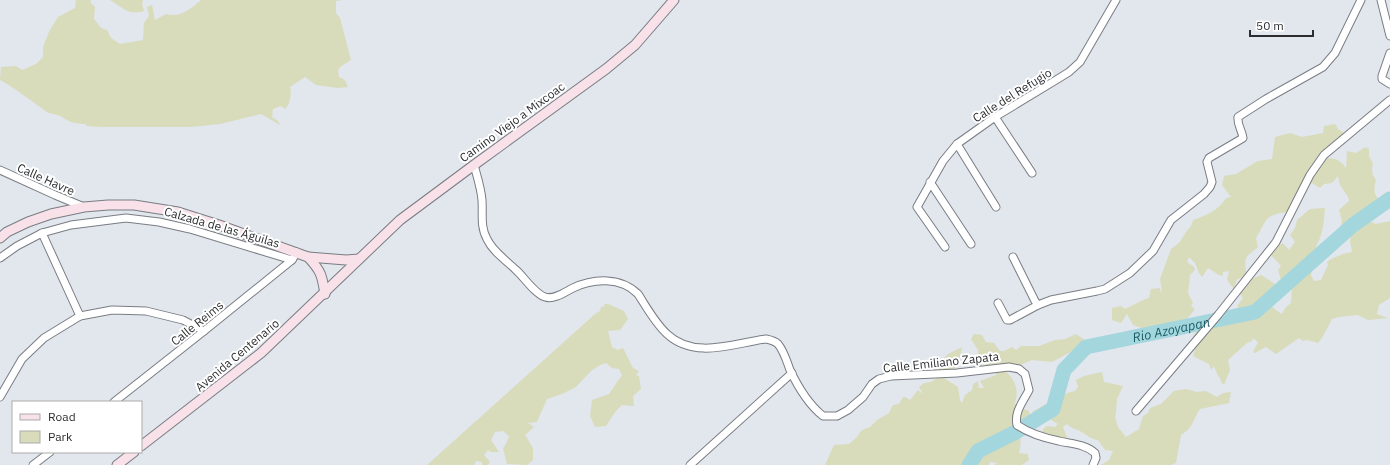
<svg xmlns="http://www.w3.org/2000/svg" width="1390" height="465" viewBox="0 0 1390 465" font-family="'IBM Plex Sans',sans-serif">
	<rect width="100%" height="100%" fill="#e2e6ed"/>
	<g fill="#d8dcbb">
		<path d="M 76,0 L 91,0 L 90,2 L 95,7 L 94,19 L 101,28 L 107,30 L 111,38 L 120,44 L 143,40 L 144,23 L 149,16 L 147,7 L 152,5 L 155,20 L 166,14 C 180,18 191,9 201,0 L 343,0 L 336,1 L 336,13 L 340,18 L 351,60 L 340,67 L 338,71 L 339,77 L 345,80 L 348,87 L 338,88 L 316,85 L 305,77 L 290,87 C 292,94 290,104 285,109 L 281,106 L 273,109 L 272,117 L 278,121 L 280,125 L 261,114 L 220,124 L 192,127 L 102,127 L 87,126 L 85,124 C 76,124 69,122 62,117 C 58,114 51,114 47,112 C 32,102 17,89 0,80 L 1,67 L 16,66 L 22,70 L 36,64 L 43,57 L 43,47 L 49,32 L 58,17 L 75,8 Z"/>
		<path d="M 110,0 L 143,0 L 142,4 L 144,11 C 127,16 123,7 110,0 Z"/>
		<path d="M 1335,124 L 1338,129 L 1349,136 L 1345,143 L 1326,147 L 1320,156 C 1333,161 1335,154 1346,168 L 1347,151 L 1356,153 L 1365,147 L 1369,149 L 1369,156 L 1373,164 C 1371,170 1372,175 1376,180 C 1373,192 1374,195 1383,204 L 1372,210 L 1369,221 L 1376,224 L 1390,221 L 1390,298 L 1379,305 L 1377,314 L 1388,318 L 1368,320 L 1358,315 L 1339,317 L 1332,319 L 1322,338 L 1318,343 L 1307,340 L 1303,341 L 1299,338 L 1276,354 L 1266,347 L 1255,353 L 1253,352 L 1258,342 L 1253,338 L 1252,341 L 1247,343 L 1228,360 L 1230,370 L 1224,385 L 1221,382 L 1220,378 L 1218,376 L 1214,366 L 1211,370 L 1209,364 L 1193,356 L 1195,350 L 1193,336 L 1200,326 L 1206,321 L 1237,315 L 1238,305 L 1243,298 L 1237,289 L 1245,282 L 1261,275 L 1278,286 L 1266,303 L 1282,314 L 1286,307 L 1291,303 L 1292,287 L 1281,280 L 1278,270 L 1281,266 L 1271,255 L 1274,248 L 1283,243 L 1289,250 L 1295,242 L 1290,235 L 1295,228 L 1297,220 L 1310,209 L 1325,208 C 1324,220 1323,236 1316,246 L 1319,250 L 1325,248 L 1313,266 L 1311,275 L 1314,281 L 1321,280 L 1328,265 L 1327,262 L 1331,259 L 1343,254 L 1352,252 L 1350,241 L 1351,235 L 1338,238 L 1342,221 L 1339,210 L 1349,201 L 1348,197 L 1340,185 L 1338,176 L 1332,183 L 1324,184 L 1320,188 L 1312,183 L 1300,188 L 1291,211 C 1264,216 1269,216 1256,238 L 1258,247 C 1245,257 1243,258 1247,275 L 1243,278 L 1237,279 L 1234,289 L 1227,280 L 1229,271 L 1223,272 L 1223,276 L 1219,275 L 1208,268 L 1202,277 L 1199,273 L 1195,263 L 1189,257 L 1187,262 L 1194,267 L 1195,270 L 1190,275 L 1188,293 L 1193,303 L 1191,306 L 1195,309 L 1187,319 L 1177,321 L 1156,331 L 1147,330 L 1133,325 L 1127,314 L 1121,323 L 1112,320 L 1112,308 L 1121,306 L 1125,309 L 1145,299 L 1149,298 L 1151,289 L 1160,288 L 1161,293 L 1162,291 L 1160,279 L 1171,249 L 1179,243 L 1186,232 L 1191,226 L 1193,220 C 1207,215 1218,211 1226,198 L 1231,197 L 1222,185 L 1224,176 L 1236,174 L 1258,161 L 1272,159 L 1275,137 L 1290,133 L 1302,137 L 1323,133 L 1324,126 Z"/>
		<path d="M 604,304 L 608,304 L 624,311 L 628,319 L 620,330 L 608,331 L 612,347 L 618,350 L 623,348 L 633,368 L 639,371 L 636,375 L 639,376 L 641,389 L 633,396 L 634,406 L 622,405 L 615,412 L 606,426 L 595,427 L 590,416 L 592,400 L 609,394 L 622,375 L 619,369 L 612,368 L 606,363 L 600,365 L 591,371 L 576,387 L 562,394 L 547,399 L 537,422 L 528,423 L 534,427 L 525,435 L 533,448 L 533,460 L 527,465 L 507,464 L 503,448 L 506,444 L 509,436 L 503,431 L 495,432 L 491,440 L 499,452 L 491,452 L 488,450 L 484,455 L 490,462 L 488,465 L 482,465 L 482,462 L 476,461 L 474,465 L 427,465 L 595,314 L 600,311 L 601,307 L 605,306 Z"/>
		<path d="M 974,334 L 982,335 L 986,342 L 994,343 L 1000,351 L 1004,351 L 1012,347 L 1016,350 L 1021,346 L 1039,346 L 1055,340 L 1065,339 L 1076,334 L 1085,340 L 1080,347 L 1052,362 L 1032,360 L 1020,365 L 1002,367 C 1004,371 1008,373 1011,377 C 1017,385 1018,394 1015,403 L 1017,408 L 1028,410 L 1032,418 L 1033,411 C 1049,404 1057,394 1075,391 L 1078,387 L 1076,380 L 1084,376 L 1102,372 L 1104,382 L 1123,386 L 1117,399 L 1116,412 L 1115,417 L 1118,427 L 1126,437 L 1139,429 L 1143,416 L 1148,413 L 1150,408 L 1161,404 L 1174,391 L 1186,389 L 1197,392 L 1206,391 L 1217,397 L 1223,393 L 1231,392 L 1229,403 L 1200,409 C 1192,421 1194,427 1181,435 L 1176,463 L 1171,465 L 1101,465 L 1109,460 L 1113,451 L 1105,450 L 1098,440 C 1090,439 1087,435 1080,431 C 1075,429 1071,428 1067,424 L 1063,427 L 1067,437 L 1064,444 L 1053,444 L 1051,440 L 1047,440 L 1042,431 L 1046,426 L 1055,427 L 1058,424 L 1040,413 L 1039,423 C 1013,427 1024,436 1019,453 L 1028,454 L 1029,460 L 1022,465 L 994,465 L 997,463 L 990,462 L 989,465 L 825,465 L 834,445 L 849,444 L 857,437 L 860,432 L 864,429 L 870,427 L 877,420 L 889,413 L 893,405 L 899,404 L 903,397 L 905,397 L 910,400 L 918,390 L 923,394 L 919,387 L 924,383 L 931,382 L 940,376 L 938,367 L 941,363 L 945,363 L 943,359 L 948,354 L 962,347 L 960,357 L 956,362 L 954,373 L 949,373 L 944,378 L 958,387 L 960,400 L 962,403 L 965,395 L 972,390 L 973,384 L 978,381 L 979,388 L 984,388 L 980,381 L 996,375 L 996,373 L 993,372 L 983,362 L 979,371 L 976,369 L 978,350 L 971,339 Z"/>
	</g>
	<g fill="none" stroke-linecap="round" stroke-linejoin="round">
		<path stroke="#a4d6de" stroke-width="15" id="s1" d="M 969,465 L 978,451 L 1014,433 L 1053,409 L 1064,370 L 1086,347 L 1255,312 L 1353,225 L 1390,199"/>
		<g stroke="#797d83" stroke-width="9">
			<g id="street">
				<path d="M 1381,0 L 1390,36"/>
				<path d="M 1390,53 L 1382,76 L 1382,79 L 1390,84"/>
				<path d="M 995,117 L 1032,173"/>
				<path d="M 957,144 L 996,207"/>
				<path d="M 474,165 C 477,176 481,188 482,200 C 483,213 480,227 487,239 C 493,252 506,260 516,270 C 524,277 535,294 545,297 C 554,300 565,292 573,288 C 594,278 621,277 638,294 C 647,308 655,323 667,334 C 695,360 734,343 766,339 C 771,340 775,341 778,344 C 784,351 787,362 790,370 C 798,387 808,404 823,416 L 837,416 L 848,410 L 863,397 L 872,384 L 879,379 L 891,376 L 957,373 L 1009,367 L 1019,369 L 1025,374 L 1029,390 C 1023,402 1014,412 1017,425 C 1030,434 1044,438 1059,441 C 1071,444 1085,444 1095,453 L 1096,458 L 1093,465"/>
				<path d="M 0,170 L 55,195 L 84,207"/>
				<path d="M 930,182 L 971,244"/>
				<path d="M 42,233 L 80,316"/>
				<path d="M 945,247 L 917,207 L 943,161 L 957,144 L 995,117 L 1056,80 L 1069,72 L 1080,62 L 1116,0"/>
				<path d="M 1013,257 L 1035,301 L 1038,305"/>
				<path d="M 0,258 L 17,246 L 42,233 L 71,225 L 126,218 L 159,222 L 190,229 L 292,260 L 297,252"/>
				<path d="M 998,303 L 1007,320 L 1010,320 L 1038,305 L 1051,300 L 1097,291 L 1105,289 L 1130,273 L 1153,251 L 1171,220 L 1204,194 L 1210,187 L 1212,182 L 1207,162 L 1209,158 L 1243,138 C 1242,130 1237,125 1238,117 L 1266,99 L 1323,67 L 1335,53 L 1361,0"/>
				<path d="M 0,397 L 22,359 L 44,338 L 80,316 L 112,310 L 146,311 L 183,320 L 204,331"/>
				<path d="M 114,402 L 204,331 L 292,260"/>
				<path d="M 1136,411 L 1218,315 L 1276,242 L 1310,175 L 1324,155 L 1390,100"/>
				<path d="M 33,465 L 50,452"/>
				<path d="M 690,465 L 792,373"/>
			</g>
		</g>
		<g stroke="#797d83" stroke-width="11">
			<g id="secondary">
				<path d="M 0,238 L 7,232 L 28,222 L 51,214 L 84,207 L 108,205 L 134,205 L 178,212 L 219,225 L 308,257 C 321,271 322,275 325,294"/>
				<path d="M 308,257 L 346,260 L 359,259"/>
				<path d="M 141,446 L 261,353 L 400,220 L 474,165 L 606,69 L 635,45 L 674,0"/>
				<path d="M 117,465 L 134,452"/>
			</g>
		</g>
		<use href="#street" stroke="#fff" stroke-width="7"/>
		<use href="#secondary" stroke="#f8e1e8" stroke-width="9"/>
	</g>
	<g text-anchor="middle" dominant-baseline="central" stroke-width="4" stroke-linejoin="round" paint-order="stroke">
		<g font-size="12" fill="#2c2d30" stroke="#fff">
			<text transform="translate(1012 95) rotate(-32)">Calle del Refugio</text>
			<text transform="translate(512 122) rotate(-36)">Camino Viejo a Mixcoac</text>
			<text transform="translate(46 179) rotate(24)">Calle Havre</text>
			<text transform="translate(222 227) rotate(16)">Calzada de las Águilas</text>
			<text transform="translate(197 323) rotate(-39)">Calle Reims</text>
			<text transform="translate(237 355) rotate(-40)">Avenida Centenario</text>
			<text transform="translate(941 362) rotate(-6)">Calle Emiliano Zapata</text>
		</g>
		<g font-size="13" font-style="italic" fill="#185c65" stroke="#fff">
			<text stroke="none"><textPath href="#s1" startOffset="262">Rio Azoyapan</textPath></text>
		</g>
	</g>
	<rect x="12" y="401" width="130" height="52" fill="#ffffff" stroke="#ababac"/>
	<rect x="20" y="414" width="20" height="6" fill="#f8e1e8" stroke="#ababac"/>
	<text x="48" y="421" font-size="12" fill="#2c2d30">Road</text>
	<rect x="20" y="431" width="20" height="12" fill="#d8dcbb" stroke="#ababac"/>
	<text x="48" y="441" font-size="12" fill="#2c2d30">Park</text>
	<path d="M1250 30v6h63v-6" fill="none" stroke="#2c2d30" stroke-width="2"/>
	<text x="1256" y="30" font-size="12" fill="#2c2d30" stroke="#ffffff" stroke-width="3" paint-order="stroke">50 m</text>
</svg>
